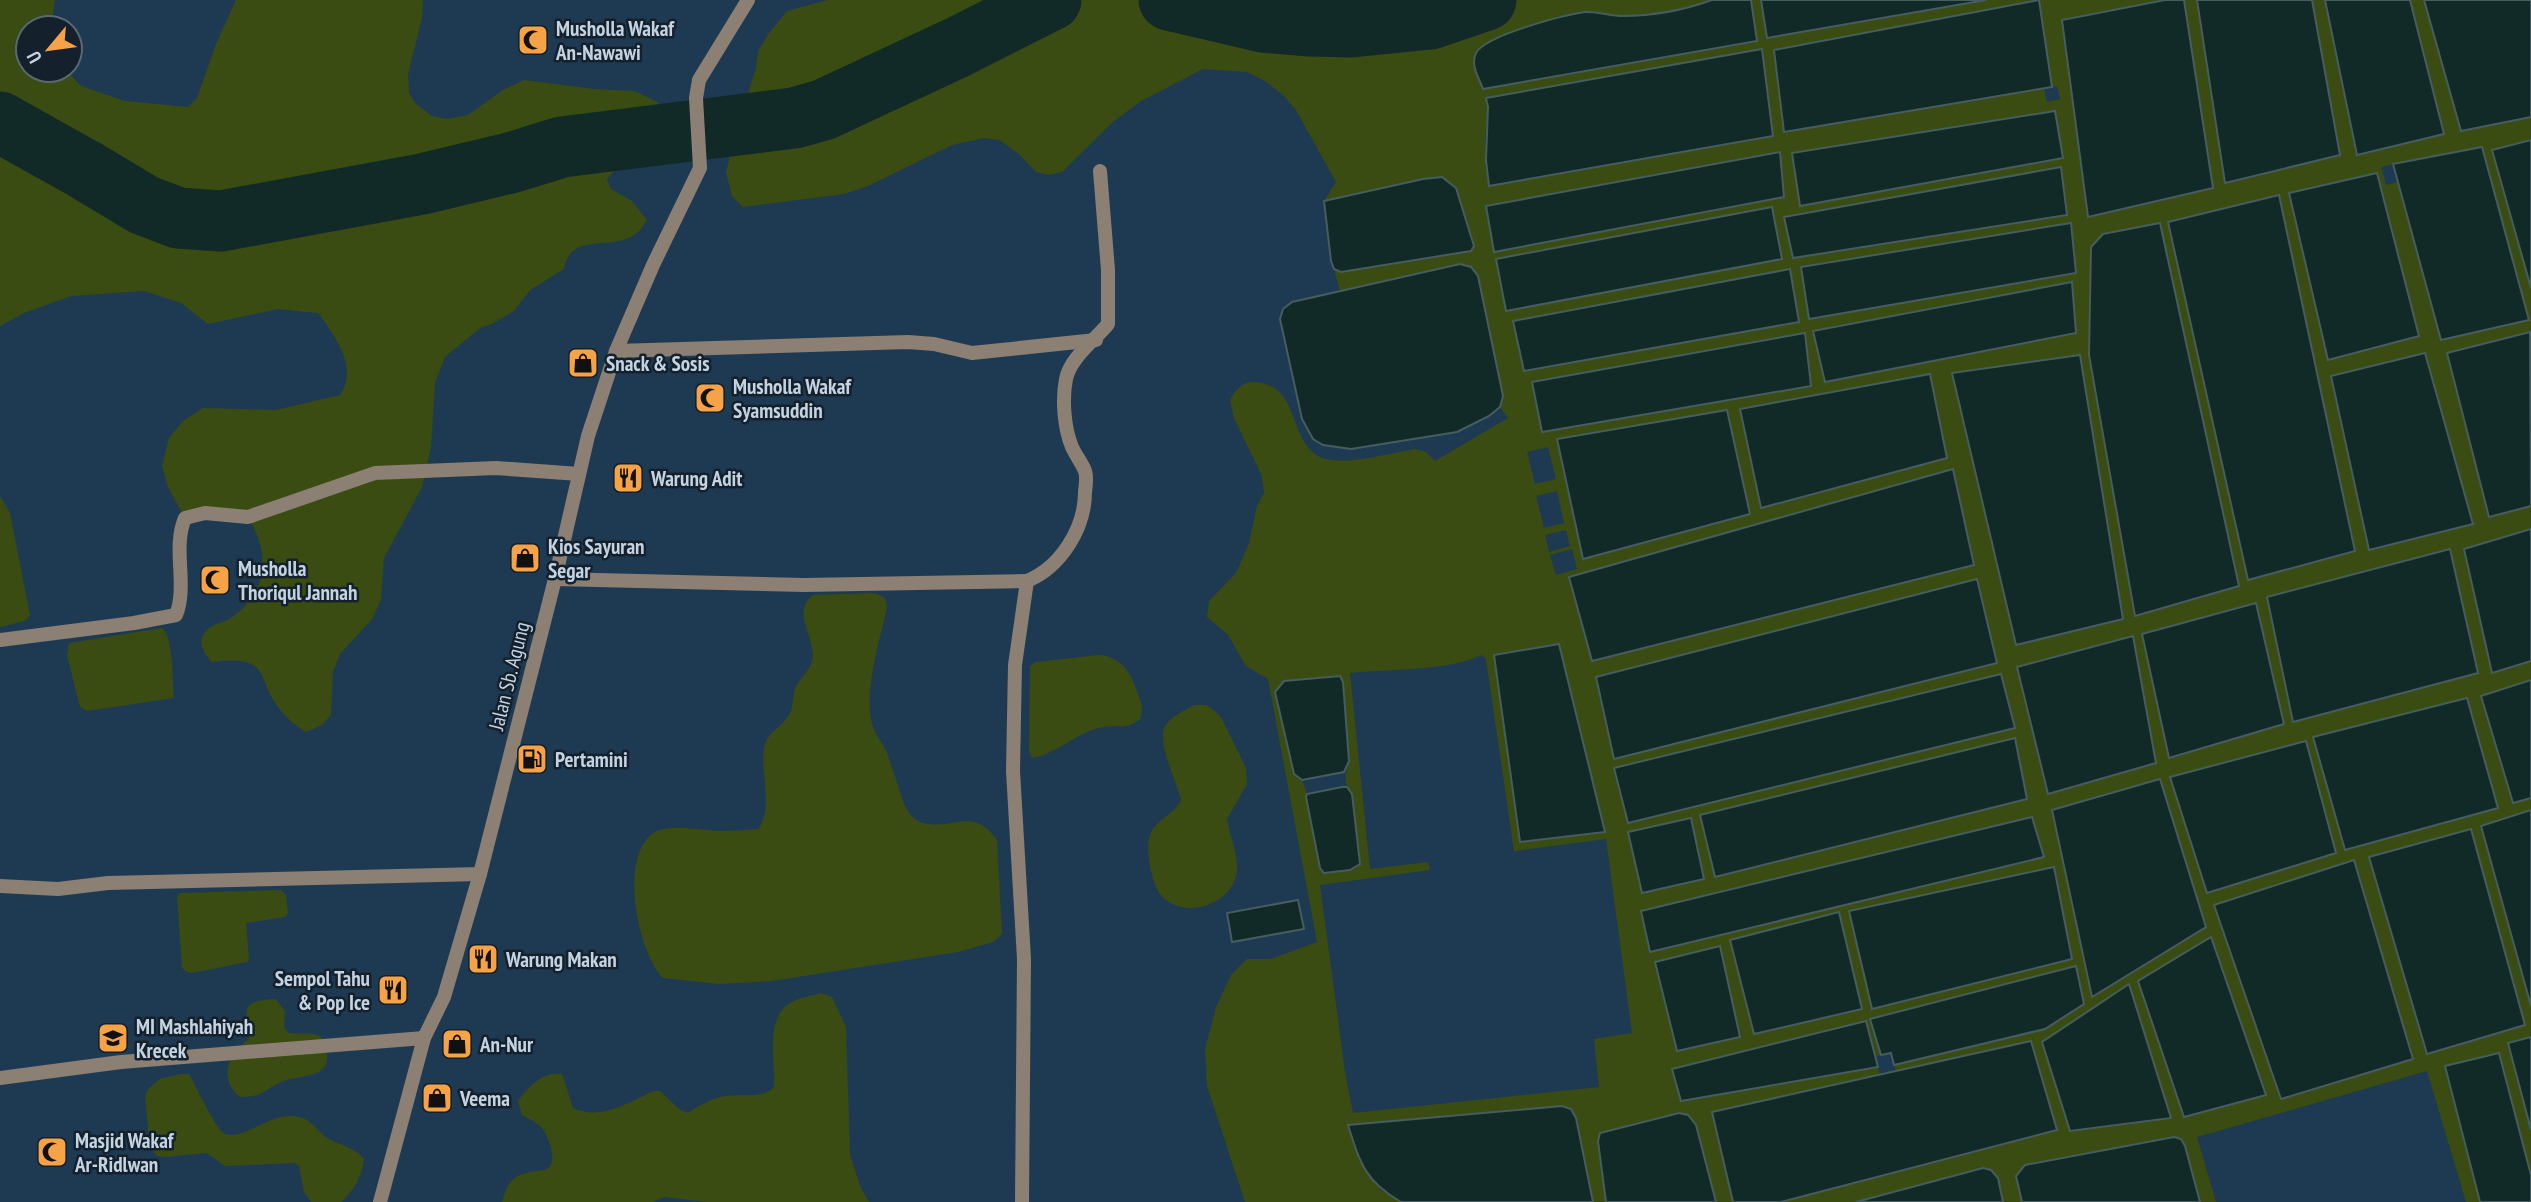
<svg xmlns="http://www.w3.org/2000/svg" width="2531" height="1202" viewBox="0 0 2531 1202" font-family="'PT Sans Narrow',sans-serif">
	<rect width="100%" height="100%" fill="#1e3a52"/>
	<g fill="#3a4c12" fill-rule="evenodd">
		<path d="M 0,0 L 55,0 L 51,28 L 28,28 L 28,70 L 66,70 L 81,86 L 125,101 L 188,107 L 197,98 L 216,44 L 236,0 L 423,0 L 422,18 L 408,74 L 409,93 L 415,103 L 432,116 L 447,119 L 468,115 L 503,90 L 524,80 L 594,89 L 634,91 L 656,101 L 672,122 L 676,140 C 656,161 618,161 607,179 L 611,189 L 632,201 L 647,220 C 625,262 572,224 564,269 L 530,290 L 514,311 L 492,324 L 480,328 L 445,357 L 435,383 L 431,447 L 422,487 L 384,558 L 381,600 L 372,619 L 340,654 L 333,672 L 331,715 L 322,725 L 306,732 C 292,724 279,711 271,696 C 265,686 263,669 251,664 C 238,658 225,661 212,662 C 203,653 196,641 207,630 C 213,623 224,623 231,618 C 268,591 271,555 248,517 L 185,518 L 168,487 L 162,466 L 169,438 L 183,421 L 203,408 L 276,410 L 340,395 C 359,368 335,336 318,313 L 278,309 L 208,324 L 181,303 L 144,291 L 71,296 L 24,313 L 0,326 Z"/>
		<path d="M 828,0 L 1712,0 L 1695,6 L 1656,13 L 1622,16 L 1589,12 L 1554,17 L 1757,40 L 1751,0 L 1761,0 L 1767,38 L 1986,0 L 2038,0 L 1774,50 L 2044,88 L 2047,102 L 2060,99 L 2057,86 L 2052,87 L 2039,0 L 2164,0 L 2062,21 L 2089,217 L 2213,187 L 2184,0 L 2197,0 L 2225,183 L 2340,155 L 2312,0 L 2325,0 L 2357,154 L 2443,134 L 2410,0 L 2424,0 L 2461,130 L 2531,117 L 2531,140 L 2492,150 L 2531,288 L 2531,337 L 2530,333 L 2490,517 L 2531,506 L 2531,529 L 2465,549 L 2492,672 L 2531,661 L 2531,680 L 2482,696 L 2513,803 L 2531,798 L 2531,810 L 2481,826 L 2531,1006 L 2531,1037 L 2508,1044 L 2531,1130 L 2531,1175 L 2498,1053 L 2445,1066 L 2480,1202 L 2466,1202 L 2427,1071 L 2197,1137 L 2216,1202 L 2200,1202 L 2185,1146 L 2018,1190 L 2022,1202 L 2003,1202 L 1997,1178 L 1983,1168 L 1856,1202 L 1781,1202 L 2056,1130 L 2030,1041 L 1896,1071 L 1894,1065 L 2045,1029 L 2083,1004 L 2076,966 L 1870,1019 L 1881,1055 L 1876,1056 L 1866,1022 L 1672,1069 L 1681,1101 L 1878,1067 L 1880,1075 L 1713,1112 L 1733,1202 L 1716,1202 L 1696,1125 L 1600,1133 L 1598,1141 L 1606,1202 L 1593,1202 L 1576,1118 L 1379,1189 L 1401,1202 L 1245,1202 L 1207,1086 L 1205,1049 L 1216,1007 L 1231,975 L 1247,959 L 1271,959 L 1317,942 L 1268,679 L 1246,666 L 1228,635 L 1207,617 L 1209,601 L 1235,574 L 1241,562 L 1249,543 L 1257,506 L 1264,493 L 1262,476 L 1234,418 L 1230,400 C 1235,390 1242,382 1254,382 C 1300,384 1288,439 1318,456 C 1338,468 1391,453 1415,449 L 1426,452 L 1435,461 L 1508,418 L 1500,407 L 1503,396 L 1478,276 L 1471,267 L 1460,264 L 1340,291 L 1334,269 L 1341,272 L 1442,177 L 1423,179 L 1324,201 L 1336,182 L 1296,110 L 1283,95 L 1265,81 L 1247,72 L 1203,69 L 1141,101 L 1114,121 L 1062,172 L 1049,175 L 1036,172 L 1019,154 L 999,140 L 984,138 L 952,145 L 868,186 L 844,194 L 743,207 L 732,196 L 726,173 L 734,138 L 756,68 L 758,51 L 769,33 L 787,11 ZM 1762,49 L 1773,136 L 1489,185 L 1485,139 L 1488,107 L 1486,98 ZM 2393,164 L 2441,340 L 2398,182 L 2386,185 L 2381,167 ZM 1783,197 L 1495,252 L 1486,206 ZM 1772,208 L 1782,259 L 1506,311 L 1496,259 ZM 2160,223 L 2136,616 L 2089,355 L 2103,234 ZM 1790,269 L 1799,322 L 1525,371 ZM 1548,447 L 1556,479 L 1535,484 L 1527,452 ZM 1952,469 L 1973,565 L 1592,661 L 1569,578 ZM 1557,491 L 1564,523 L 1544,528 L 1536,496 ZM 1566,530 L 1570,546 L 1549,552 L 1545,535 ZM 1572,549 L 1577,569 L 1556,575 L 1550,555 ZM 1481,655 L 1486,659 L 1514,851 L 1606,839 L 1632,1033 L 1594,1039 L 1599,1087 L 1353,1113 L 1345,1072 L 1320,885 L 1430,870 L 1428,862 L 1370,869 L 1350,673 C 1386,669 1451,671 1481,655 ZM 1494,656 L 1605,831 L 1604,832 L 1520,841 ZM 2000,674 L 2014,728 L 1628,823 L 1615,768 ZM 1339,676 L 1343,682 L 1349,761 C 1346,775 1342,781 1352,794 L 1360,864 L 1356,868 L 1328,873 L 1306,798 L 1307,794 L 1302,780 L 1297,778 ZM 2015,738 L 2026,799 L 1700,815 ZM 2033,818 L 1651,952 L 1650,951 L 1642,911 Z"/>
		<path d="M 0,496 L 10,513 L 30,615 L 25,621 L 0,627 Z"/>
		<path d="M 875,593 L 885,598 L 887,607 C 880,640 865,686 871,719 C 873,733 882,741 887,753 C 890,761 893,770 896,779 C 901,794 905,818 923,823 C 952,831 973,805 997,840 L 1002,934 L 993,942 L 958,952 L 772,981 L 719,984 L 663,978 C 637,952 618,854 655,832 C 667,824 704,830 719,831 C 732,831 745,830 758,829 C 775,807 758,770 765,744 C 769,731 783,726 789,715 C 794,707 792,697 795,689 C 800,677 812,670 813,656 C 813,635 792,611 813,595 Z"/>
		<path d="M 162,628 C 174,638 172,681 174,698 L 87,711 L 80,707 L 67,655 L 69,643 Z"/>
		<path d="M 1099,655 C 1121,657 1130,671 1137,691 C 1141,703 1144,707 1140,719 C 1125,731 1121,724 1104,727 C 1077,731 1058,754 1032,758 L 1029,751 L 1030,666 L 1036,662 Z"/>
		<path d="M 1194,705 L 1206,705 L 1214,710 L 1222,719 L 1246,768 L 1247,784 L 1227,819 C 1229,833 1237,851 1237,866 C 1238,900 1193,920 1166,900 C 1156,893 1153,878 1150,867 C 1149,857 1146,844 1150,835 C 1156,819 1174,815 1181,800 C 1177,782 1155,739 1166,725 C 1173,715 1184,711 1194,705 Z"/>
		<path d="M 281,890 L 286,895 L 288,913 L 285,917 L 246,923 L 249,958 L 247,962 L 192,973 L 187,972 L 182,968 L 177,896 L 180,893 Z"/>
		<path d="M 821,993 L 832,997 L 846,1027 L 850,1155 L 860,1186 L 869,1202 L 706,1202 L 665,1197 L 653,1202 L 502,1202 C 508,1180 514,1174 536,1171 C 539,1171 545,1170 547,1169 C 559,1161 548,1135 541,1127 C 536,1122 528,1118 522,1115 L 518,1101 C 527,1087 545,1070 562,1074 L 573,1108 C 601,1121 629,1102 654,1091 L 660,1091 L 679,1109 L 688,1113 C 699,1105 711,1099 725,1096 C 742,1093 761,1100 774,1087 C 776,1060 763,1015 794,1001 C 802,997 812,996 821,993 Z"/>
		<path d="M 276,999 L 285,1011 L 284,1027 L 289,1033 C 298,1035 315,1031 321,1037 C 325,1040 326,1048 327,1053 C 330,1080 298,1074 281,1082 C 263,1090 264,1097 240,1097 C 217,1078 229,1054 249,1039 C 249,1011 235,1001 276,999 Z"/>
		<path d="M 180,1074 L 189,1074 C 196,1086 216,1130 225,1134 C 245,1142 277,1104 307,1120 C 314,1124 320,1133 327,1138 C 340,1145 355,1148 364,1159 C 362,1177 354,1189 342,1202 L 311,1202 L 304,1192 L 299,1166 L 294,1163 L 225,1166 L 207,1153 L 166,1157 L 157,1156 L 150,1147 L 145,1097 L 148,1089 L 160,1079 Z"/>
	</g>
	<g fill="#112a27" stroke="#465d5f" stroke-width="2">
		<path d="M 1712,0 L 1751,0 L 1757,41 L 1483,89 C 1479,78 1470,65 1476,53 C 1486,35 1564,15 1585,12 C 1598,11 1610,16 1623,16 C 1652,16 1684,10 1712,0 Z"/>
		<path d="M 1761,0 L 1986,0 L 1767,38 Z"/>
		<path d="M 2039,0 L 2052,87 L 1784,132 L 1774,50 Z"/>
		<path d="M 2165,0 L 2184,0 L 2213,188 L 2088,217 L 2062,20 Z"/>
		<path d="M 2197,0 L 2312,0 L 2340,155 L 2225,183 Z"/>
		<path d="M 2325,0 L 2410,0 L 2444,134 L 2357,155 Z"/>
		<path d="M 2424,0 L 2531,0 L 2531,117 L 2461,131 Z"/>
		<path d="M 1762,49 L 1773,136 L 1489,186 L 1486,160 L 1488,107 L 1486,98 Z"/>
		<path d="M 2055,111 L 2063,158 L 1800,206 L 1792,153 Z"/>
		<path d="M 2531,140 L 2531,288 L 2492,150 Z"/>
		<path d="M 2482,147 L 2529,320 L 2441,340 L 2393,164 Z"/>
		<path d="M 1780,152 L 1784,197 L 1494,252 L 1486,206 Z"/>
		<path d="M 2061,167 L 2067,215 L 1793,258 L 1784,217 Z"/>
		<path d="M 2377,173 L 2419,336 L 2328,360 L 2289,193 Z"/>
		<path d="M 1442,177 L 1456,188 L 1474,246 L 1471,251 L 1341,272 L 1334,269 L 1331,261 L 1324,201 L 1423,179 Z"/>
		<path d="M 2279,195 L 2355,551 L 2248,580 L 2168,222 Z"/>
		<path d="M 1772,207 L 1782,259 L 1506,311 L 1496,259 Z"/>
		<path d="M 2071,223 L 2076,273 L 1809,319 L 1801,267 Z"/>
		<path d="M 2160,223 L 2239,586 L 2135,616 L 2089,355 L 2091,247 L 2103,234 Z"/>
		<path d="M 1460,264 L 1471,267 L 1478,276 L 1503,396 L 1500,407 L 1489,416 L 1457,432 L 1351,449 L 1323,445 L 1313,439 L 1302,419 L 1280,319 L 1283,309 L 1292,302 Z"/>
		<path d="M 1790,269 L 1799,322 L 1524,371 L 1513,321 Z"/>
		<path d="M 2072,282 L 2076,333 L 1825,382 L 1813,331 Z"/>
		<path d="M 2530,332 L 2531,506 L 2489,517 L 2447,353 Z"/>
		<path d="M 1805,333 L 1811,386 L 1542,432 L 1532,382 Z"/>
		<path d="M 2425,353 L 2473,524 L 2369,550 L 2331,376 Z"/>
		<path d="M 2080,355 L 2123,619 L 2016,645 L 1952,373 Z"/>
		<path d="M 1930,374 L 1947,458 L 1761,508 L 1740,409 Z"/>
		<path d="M 1727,410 L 1750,514 L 1583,559 L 1557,439 Z"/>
		<path d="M 1953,469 L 1974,565 L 1592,661 L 1569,577 Z"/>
		<path d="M 2531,529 L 2531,661 L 2492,673 L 2464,549 Z"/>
		<path d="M 2450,549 L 2478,673 L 2293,722 L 2267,597 Z"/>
		<path d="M 1977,579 L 1997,663 L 1614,759 L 1596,677 Z"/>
		<path d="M 2256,603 L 2284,724 L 2169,758 L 2142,634 Z"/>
		<path d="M 2133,636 L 2156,763 L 2048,794 L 2017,667 Z"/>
		<path d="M 1559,644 L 1605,832 L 1520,842 L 1494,655 Z"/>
		<path d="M 2001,674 L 2015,728 L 1628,823 L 1614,768 Z"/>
		<path d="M 1340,676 L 1343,682 L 1349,761 L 1344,772 L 1302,780 L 1294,774 L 1275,692 L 1284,681 Z"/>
		<path d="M 2531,680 L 2531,798 L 2513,803 L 2481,696 Z"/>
		<path d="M 2467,698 L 2498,808 L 2345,850 L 2313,737 Z"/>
		<path d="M 2015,738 L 2027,799 L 1715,877 L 1700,815 Z"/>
		<path d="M 2306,741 L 2336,853 L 2207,893 L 2170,777 Z"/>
		<path d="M 2160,779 L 2206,927 L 2092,997 L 2052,810 Z"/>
		<path d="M 1342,787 L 1347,787 L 1352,794 L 1360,864 L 1350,870 L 1324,873 L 1320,868 L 1306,797 L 1307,794 Z"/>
		<path d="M 2531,810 L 2531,1006 L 2481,826 Z"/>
		<path d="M 2032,817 L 2044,857 L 1650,952 L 1641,911 Z"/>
		<path d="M 1691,818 L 1704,879 L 1642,893 L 1628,832 Z"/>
		<path d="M 2471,829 L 2525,1025 L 2427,1054 L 2369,857 Z"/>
		<path d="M 2354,860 L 2413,1059 L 2281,1099 L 2214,905 Z"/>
		<path d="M 2054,867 L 2072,959 L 1872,1009 L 1849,911 Z"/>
		<path d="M 1298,900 L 1304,929 L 1232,942 L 1227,913 Z"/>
		<path d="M 1839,912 L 1862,1009 L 1754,1034 L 1730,940 Z"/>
		<path d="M 2211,937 L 2266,1095 L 2184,1117 L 2138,981 Z"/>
		<path d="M 1720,946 L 1740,1037 L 1677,1051 L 1655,962 Z"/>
		<path d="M 2076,966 L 2084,1004 L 2045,1029 L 1894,1065 L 1891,1053 L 1881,1055 L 1870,1019 Z"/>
		<path d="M 2129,984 L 2171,1118 L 2070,1131 L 2042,1042 Z"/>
		<path d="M 1866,1021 L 1878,1067 L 1681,1101 L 1672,1069 Z"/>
		<path d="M 2531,1037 L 2531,1130 L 2508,1043 Z"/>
		<path d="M 2031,1041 L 2057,1130 L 1781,1202 L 1733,1202 L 1712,1112 Z"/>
		<path d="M 2499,1053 L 2531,1175 L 2531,1202 L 2480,1202 L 2445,1066 Z"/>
		<path d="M 1562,1106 L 1571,1109 L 1576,1118 L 1593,1202 L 1401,1202 C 1365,1181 1360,1163 1348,1125 Z"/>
		<path d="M 1679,1113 L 1688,1115 L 1696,1125 L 1716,1202 L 1606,1202 L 1598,1141 L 1600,1133 Z"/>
		<path d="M 2174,1137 L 2181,1139 L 2185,1146 L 2200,1202 L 2022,1202 L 2016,1176 L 2025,1165 Z"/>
		<path d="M 1983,1168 L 1991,1170 L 1998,1178 L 2003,1202 L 1856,1202 Z"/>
	</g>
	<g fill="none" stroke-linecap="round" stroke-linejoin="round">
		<g stroke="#112a27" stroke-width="61">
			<path d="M 1169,0 L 1263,22 L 1310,26 L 1352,27 L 1430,19 L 1486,0"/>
			<path d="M 0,122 L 84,169 L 144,205 L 178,218 L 221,221 L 422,184 L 510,163 L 562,147 L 794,118 L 823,110 L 958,47 L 1051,0"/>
		</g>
		<g stroke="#8c7f73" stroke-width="14">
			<path d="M 616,351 L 908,342 L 934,344 L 972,353 L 1096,340"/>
			<path d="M 555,579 L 804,585 L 1027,581"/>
			<path d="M 0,640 L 134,623 L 176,615 C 188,585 172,548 185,518 L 205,513 L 248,517 L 375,473 L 496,468 L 579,474"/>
			<path d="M 0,886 L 58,889 L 108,883 L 480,874"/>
			<path d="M 0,1078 L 121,1062 L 424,1038"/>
			<path d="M 1022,1202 L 1024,959 L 1013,771 L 1015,665 L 1027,581 C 1061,567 1085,528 1085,492 C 1086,485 1087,477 1085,471 C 1082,463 1076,456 1072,447 C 1064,428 1062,399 1066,379 C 1070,358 1095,340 1108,324 L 1108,270 L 1100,171"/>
		</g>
		<path stroke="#8c7f73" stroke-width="14" d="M 380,1202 L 424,1038 L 444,997 L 480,874 L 555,579 L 588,436 L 616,351 L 653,265 L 700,168 L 696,98 L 699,80 L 748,0"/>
	</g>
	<defs>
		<g id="mosque-square" transform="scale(1.575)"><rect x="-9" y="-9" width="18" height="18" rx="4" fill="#f6a246" stroke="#14202b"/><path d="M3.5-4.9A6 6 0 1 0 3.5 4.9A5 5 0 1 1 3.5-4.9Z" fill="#111"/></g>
		<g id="shop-square" transform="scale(1.575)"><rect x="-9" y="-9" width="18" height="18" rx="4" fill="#f6a246" stroke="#14202b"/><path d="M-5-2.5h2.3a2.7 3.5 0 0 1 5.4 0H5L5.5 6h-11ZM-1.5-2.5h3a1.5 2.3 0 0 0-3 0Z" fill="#111"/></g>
		<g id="restaurant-square" transform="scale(1.575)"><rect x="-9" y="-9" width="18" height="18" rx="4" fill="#f6a246" stroke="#14202b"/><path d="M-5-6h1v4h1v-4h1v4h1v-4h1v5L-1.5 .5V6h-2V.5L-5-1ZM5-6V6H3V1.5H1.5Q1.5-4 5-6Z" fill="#111"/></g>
		<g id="fuel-square" transform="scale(1.575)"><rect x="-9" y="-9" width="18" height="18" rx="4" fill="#f6a246" stroke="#14202b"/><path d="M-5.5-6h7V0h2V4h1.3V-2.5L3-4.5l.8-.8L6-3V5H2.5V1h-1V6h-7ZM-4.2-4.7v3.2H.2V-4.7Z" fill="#111"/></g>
		<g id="school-square" transform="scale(1.575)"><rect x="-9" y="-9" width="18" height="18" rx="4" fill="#f6a246" stroke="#14202b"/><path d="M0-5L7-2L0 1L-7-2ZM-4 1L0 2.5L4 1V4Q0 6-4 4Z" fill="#111"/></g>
	</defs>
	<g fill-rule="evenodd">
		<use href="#mosque-square" x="533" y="40"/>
		<use href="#shop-square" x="583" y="363"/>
		<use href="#mosque-square" x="710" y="398"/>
		<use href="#restaurant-square" x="628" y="478"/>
		<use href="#shop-square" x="525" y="558"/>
		<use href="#mosque-square" x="215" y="580"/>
		<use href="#fuel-square" x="532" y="759"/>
		<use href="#restaurant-square" x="483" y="959"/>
		<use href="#restaurant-square" x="393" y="990"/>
		<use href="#school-square" x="113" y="1038"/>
		<use href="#shop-square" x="457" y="1044"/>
		<use href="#shop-square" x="437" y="1098"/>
		<use href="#mosque-square" x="52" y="1152"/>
	</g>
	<g text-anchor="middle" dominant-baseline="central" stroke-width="5" stroke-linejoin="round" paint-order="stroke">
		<g font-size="21" font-weight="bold" fill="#c3d3e2" stroke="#14202b" text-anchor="start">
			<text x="556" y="28">Musholla Wakaf<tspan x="556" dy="24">An-Nawawi</tspan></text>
			<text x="606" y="363">Snack &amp; Sosis</text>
			<text x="733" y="386">Musholla Wakaf<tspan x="733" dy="24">Syamsuddin</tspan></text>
			<text x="651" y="478">Warung Adit</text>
			<text x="548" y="546">Kios Sayuran<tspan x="548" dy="24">Segar</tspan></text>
			<text x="238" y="568">Musholla<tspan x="238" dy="24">Thoriqul Jannah</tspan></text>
			<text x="555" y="759">Pertamini</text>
			<text x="506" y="959">Warung Makan</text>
			<text x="370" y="978" text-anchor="end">Sempol Tahu<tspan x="370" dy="24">&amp; Pop Ice</tspan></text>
			<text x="136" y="1026">MI Mashlahiyah<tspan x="136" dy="24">Krecek</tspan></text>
			<text x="480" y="1044">An-Nur</text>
			<text x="460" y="1098">Veema</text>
			<text x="75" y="1140">Masjid Wakaf<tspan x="75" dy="24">Ar-Ridlwan</tspan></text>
		</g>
		<g font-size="21" fill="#c3d3e2" stroke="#14202b">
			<text transform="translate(509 676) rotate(-76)">Jalan Sb. Agung</text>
		</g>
	</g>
	<g transform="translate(49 49) rotate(241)"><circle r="33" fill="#14202b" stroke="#5a6874" stroke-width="2"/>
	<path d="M0-5L12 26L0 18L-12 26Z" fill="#f6a246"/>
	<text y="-10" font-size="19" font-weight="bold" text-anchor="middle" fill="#c3d3e2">U</text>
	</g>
</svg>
